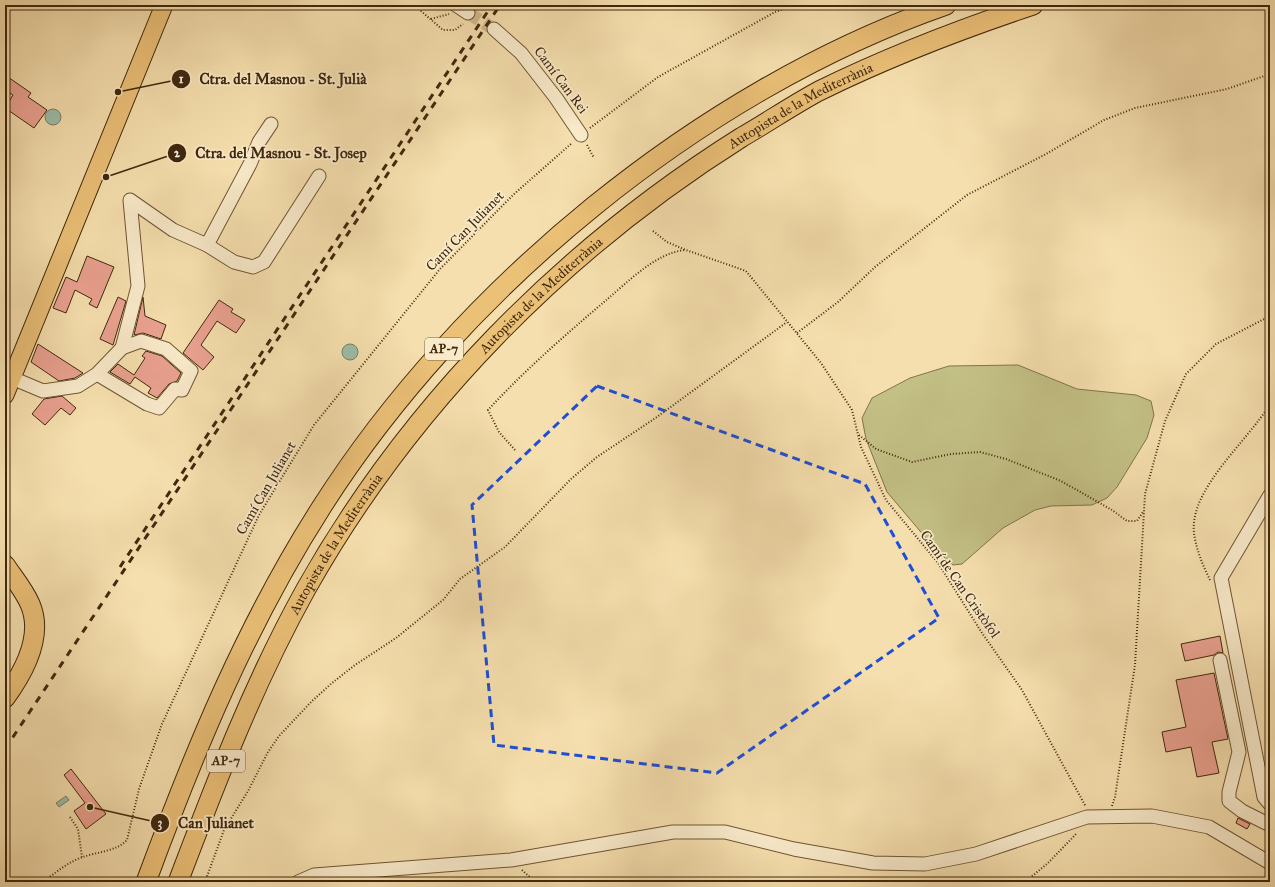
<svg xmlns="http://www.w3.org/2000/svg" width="1275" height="887" viewBox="0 0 1275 887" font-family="'IM FELL Great Primer',serif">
	<rect width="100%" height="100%" fill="#f6dfae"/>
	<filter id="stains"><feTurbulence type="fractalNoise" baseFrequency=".005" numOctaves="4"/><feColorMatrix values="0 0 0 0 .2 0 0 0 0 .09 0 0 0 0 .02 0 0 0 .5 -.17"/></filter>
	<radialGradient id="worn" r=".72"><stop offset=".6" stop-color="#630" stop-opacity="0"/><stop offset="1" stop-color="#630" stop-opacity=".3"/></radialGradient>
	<path fill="#c3c085" stroke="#827449" d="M 1018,365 L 1077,389 L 1136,395 L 1151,401 L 1154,415 L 1147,438 L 1117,487 L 1107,498 L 1092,505 L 1051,506 L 1035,510 L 1003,528 L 962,564 L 953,565 L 936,550 L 887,492 L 866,439 L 862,418 L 872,398 L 910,378 L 949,366 Z"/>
	<g fill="#9dbda9" stroke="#78816b">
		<circle cx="53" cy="117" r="8"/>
		<circle cx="350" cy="352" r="8"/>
		<path d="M 66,796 L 69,800 L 59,807 L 56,803 Z"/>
	</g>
	<g fill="#eba291" stroke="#40280d">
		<path d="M 5,75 L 31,93 L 28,97 L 47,110 L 34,128 L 5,108 L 13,95 L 5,90 Z"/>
		<path d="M 87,256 L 114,267 L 97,308 L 89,304 L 92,299 L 75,290 L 66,313 L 53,308 L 66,277 L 77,282 Z"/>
		<path d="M 118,297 L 126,301 L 113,345 L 100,339 Z"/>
		<path d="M 143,297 L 145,316 L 166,325 L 161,339 L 143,333 L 134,335 Z"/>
		<path d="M 219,300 L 233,309 L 231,312 L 245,320 L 236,333 L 217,321 L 201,345 L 214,357 L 203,370 L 183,353 Z"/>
		<path d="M 38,344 L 83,373 L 75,378 L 59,381 L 31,362 Z"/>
		<path d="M 146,351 L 162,356 L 181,373 L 177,381 L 169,384 L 157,398 L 148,393 L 151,388 L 135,377 L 130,384 L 110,372 L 118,364 L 134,375 L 145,358 L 142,356 Z"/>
		<path d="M 62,396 L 76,408 L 70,415 L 61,408 L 45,425 L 32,414 L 44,399 Z"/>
		<path d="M 1220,636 L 1223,653 L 1218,652 L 1214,655 L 1185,661 L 1181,644 Z"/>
		<path d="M 1214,673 L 1228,739 L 1212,742 L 1219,773 L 1197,777 L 1191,747 L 1166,752 L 1162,732 L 1186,727 L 1176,680 Z"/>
		<path d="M 71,769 L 106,814 L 86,829 L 74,811 L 85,803 L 64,775 Z"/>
		<path d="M 1238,818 L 1250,824 L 1247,829 L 1236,823 Z"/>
	</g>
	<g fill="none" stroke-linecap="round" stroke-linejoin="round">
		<path stroke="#d2ba8e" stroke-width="13" stroke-dasharray="13 6" stroke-linecap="butt" d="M 468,13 L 494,29"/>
		<g stroke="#6e5635" stroke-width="15">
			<g id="minor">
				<path d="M 456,5 L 468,13"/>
				<path d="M 494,29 L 521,53 L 556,98 L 581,135"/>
				<path d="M 207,245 L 234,262 L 253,267 L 264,262 L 319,176"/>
				<path d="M 122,348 L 138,286 L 130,200 L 173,230 L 207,245 L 250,164 L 259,142 L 271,124"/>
				<path d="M 12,378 L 43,391 L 78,386 L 97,374 L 147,404 L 159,408 L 175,389 L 182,390 L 191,371 L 166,349 L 141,341 L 122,348 L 97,374"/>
				<path d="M 1270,495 L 1221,578 L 1264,797 L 1270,804"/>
				<path d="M 1220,660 L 1239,752 L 1229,792 L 1229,801 L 1242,811 L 1270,825"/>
				<path d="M 298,882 L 314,875 L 511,860 L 673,832 L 725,832 L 794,849 L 873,863 L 925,864 L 976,854 L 1087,817 L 1152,816 L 1209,827 L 1270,863"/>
			</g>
		</g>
		<g stroke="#40280d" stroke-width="19">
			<path id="major" d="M 5,395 L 164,5"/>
		</g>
		<g stroke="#40280d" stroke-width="21">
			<g id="highway">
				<path d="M 5,565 C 13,577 24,590 30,604 C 44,636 24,672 5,698"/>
				<path d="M 146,882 C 194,752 246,625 321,508 C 460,289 701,90 946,5"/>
				<path id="s1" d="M 178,882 C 216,782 254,682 306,589 C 410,404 564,249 742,137 C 768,122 793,105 819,91 C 888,57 961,29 1033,5"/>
			</g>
		</g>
		<g stroke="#40280d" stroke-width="2" stroke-dasharray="1 2" stroke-linecap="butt">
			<path d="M 414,5 L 443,30 L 455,30 L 463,24"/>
			<path d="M 431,19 L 449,14"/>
			<path d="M 590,128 L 658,77 L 775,12 L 795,5"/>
			<path d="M 587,145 L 594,158"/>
			<path d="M 653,231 L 667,242 L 686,250 L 746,271 L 821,363 L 852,410 L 861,447 L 886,500 L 938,563 L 982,633 L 1022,690 L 1086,807"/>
			<path d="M 797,333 L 838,302 L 875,267 L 967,195 L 1046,154 L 1104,120 L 1135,108 L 1227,89 L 1270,74"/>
			<path d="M 859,435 L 876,449 L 912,462 L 951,454 L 980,452 L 1006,459 L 1061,481 L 1112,510 L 1127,521 L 1137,521 L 1143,512"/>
			<path d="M 515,450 L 499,432 L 488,410 C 524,371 564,336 604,302 C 627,283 655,253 685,250"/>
			<path d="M 1210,580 C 1203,566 1196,549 1194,533 C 1189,489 1248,441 1270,404"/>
			<path d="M 1112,806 L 1115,797 L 1135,665 L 1145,494 L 1165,421 L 1186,374 L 1216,344 L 1270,316"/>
			<path d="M 70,817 L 78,829 L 82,857"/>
			<path d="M 522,870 L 535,882"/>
			<path d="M 43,882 C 55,873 68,862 83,857 C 97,852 117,851 127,840 L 139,789 L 162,724 L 259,515 L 314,425 L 440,269 L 513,195 L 572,143"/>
			<path d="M 205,882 L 224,830 L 248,791 L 268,752 L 279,736 L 312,701 L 332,683 L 355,665 L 396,638 L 443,600 L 460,579 L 505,547 L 571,479 L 597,457 L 657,417 L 787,322"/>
			<path d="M 1025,882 L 1048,863 L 1077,833"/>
		</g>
		<use href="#minor" stroke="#f9eaca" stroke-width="13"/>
		<use href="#major" stroke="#ebc077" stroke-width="17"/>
		<use href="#highway" stroke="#ebc077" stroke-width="19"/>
		<g stroke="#40280d" stroke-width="3" stroke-dasharray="7 7" stroke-linecap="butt">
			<path d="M 120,567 L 492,5"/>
			<path d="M 5,749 L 500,5"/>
		</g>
	</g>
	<path fill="none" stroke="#1d4ed8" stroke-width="3" stroke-dasharray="8 5" stroke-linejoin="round" d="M 597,386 L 865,484 L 939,618 L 717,773 L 494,745 L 472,505 Z"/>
	<g text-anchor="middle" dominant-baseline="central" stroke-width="3.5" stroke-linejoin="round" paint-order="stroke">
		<g fill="#f9eaca" stroke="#786246" stroke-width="1">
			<rect x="425" y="338" width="38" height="22" rx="3"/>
			<rect x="207" y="750" width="38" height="22" rx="3"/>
		</g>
		<g font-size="13" font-weight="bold" fill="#40280d">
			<text x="444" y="349">AP-7</text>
			<text x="226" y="761">AP-7</text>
		</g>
		<g font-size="14" fill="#40280d" stroke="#f9eaca">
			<text transform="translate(561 80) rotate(53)">Camí Can Rei</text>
			<text stroke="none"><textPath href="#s1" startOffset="1021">Autopista de la Mediterrània</textPath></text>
			<text transform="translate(465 231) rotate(-46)">Camí Can Julianet</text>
			<text stroke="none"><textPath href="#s1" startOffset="698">Autopista de la Mediterrània</textPath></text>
			<text transform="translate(266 488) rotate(-60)">Camí Can Julianet</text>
			<text stroke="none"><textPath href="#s1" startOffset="374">Autopista de la Mediterrània</textPath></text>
			<text transform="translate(960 584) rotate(55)">Camí de Can Cristòfol</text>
		</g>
	</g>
	<path fill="none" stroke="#40280d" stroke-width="1.5" d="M118 92L181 79M106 177L177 153M90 807L160 823"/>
	<g fill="#40280d" stroke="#f9eaca" stroke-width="1.5">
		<circle cx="118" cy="92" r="4"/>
		<circle cx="106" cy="177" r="4"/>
		<circle cx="90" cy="807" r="4"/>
		<circle cx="181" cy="79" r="10"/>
		<circle cx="177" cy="153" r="10"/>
		<circle cx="160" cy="823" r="10"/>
	</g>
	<g font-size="12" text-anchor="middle" font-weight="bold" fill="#fff">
		<text x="181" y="83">1</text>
		<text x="177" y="157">2</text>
		<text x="160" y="827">3</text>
	</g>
	<g font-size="15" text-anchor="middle" font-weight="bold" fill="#40280d" stroke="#f9eaca" stroke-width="3.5" stroke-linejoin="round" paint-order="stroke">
		<text x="283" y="84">Ctra. del Masnou - St. Julià</text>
		<text x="281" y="158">Ctra. del Masnou - St. Josep</text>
		<text x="216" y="828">Can Julianet</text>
	</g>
	<rect width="1275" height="887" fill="none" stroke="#f6dfae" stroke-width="20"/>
	<rect x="6" y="6" width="1263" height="875" fill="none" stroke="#40280d" stroke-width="2"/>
	<rect x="10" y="10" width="1255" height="867" fill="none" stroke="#40280d"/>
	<rect width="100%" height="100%" filter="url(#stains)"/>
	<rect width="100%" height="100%" fill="url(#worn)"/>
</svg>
